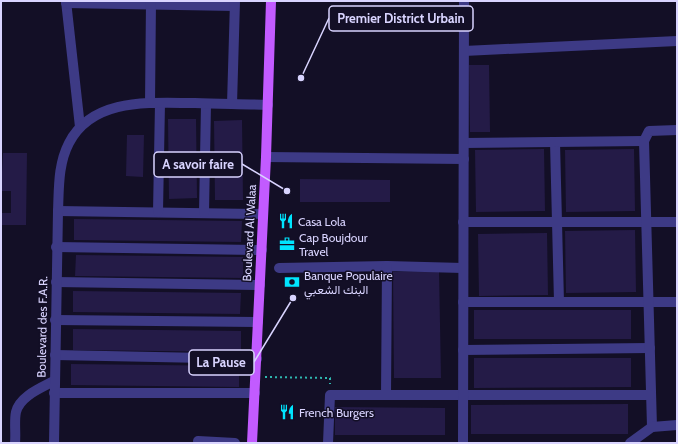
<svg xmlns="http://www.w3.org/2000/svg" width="678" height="444" viewBox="0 0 678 444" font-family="Cabin,Vazirmatn,sans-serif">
	<rect width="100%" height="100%" fill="#130f26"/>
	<g fill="#241b47">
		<path d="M 469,65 L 489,65 L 490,132 L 470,132 Z"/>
		<path d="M 168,119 L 196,119 L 197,198 L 169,199 Z"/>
		<path d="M 242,120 L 243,200 L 215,200 L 214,121 Z"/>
		<path d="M 127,135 L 144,135 L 143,177 L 126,176 Z"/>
		<path d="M 544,149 L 545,211 L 476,212 L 475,150 Z"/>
		<path d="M 634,149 L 635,211 L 566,212 L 565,150 Z"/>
		<path d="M 3,153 L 27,153 L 26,225 L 1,225 L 1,213 L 11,213 L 11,191 L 1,191 Z"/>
		<path d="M 300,179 L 390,180 L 390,202 L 300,202 Z"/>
		<path d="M 74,219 L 242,221 L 241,242 L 74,240 Z"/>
		<path d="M 635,230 L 636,292 L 566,293 L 565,231 Z"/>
		<path d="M 547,233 L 548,295 L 479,296 L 478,234 Z"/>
		<path d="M 76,255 L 243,257 L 243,278 L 75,276 Z"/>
		<path d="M 439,271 L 441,378 L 394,378 L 393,272 Z"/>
		<path d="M 73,291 L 241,293 L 240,314 L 73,312 Z"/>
		<rect x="474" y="310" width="157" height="29"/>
		<path d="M 73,329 L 241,331 L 241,352 L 73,350 Z"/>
		<path d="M 474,358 L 631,358 L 631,387 L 474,388 Z"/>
		<path d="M 71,364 L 239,366 L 239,387 L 71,385 Z"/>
		<path d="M 628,404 L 628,434 L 471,434 L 471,405 Z"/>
		<path d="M 335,407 L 445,408 L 445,435 L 335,435 Z"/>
	</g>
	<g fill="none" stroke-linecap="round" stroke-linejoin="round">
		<path stroke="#2fb8b0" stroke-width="2" stroke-dasharray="2 3" stroke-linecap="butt" d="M 265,377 L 330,378 L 330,384"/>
		<g stroke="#3d3a85" stroke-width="10">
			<path d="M 66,1 L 80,127"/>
			<path d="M 66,3 L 234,6"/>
			<path d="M 464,51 L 677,41"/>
			<path d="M 150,103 L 151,1"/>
			<path d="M 232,104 L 235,1"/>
			<path d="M 555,142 L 559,302"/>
			<path d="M 464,143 L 644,141"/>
			<path d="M 266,157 L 464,159"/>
			<path d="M 58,211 L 263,214"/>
			<path d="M 158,212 L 160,103"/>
			<path d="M 204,213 L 206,104"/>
			<path d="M 463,222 L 677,222"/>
			<path d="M 56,247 L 262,250"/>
			<path d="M 279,268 L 387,266 L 463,268"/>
			<path d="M 56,282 L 260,285"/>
			<path d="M 463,302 L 677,302"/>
			<path d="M 55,320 L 258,322"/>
			<path d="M 463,350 L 650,348"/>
			<path d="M 55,355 L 257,359"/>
			<path d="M 54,393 L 255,393"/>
			<path d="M 386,395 L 387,266"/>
			<path d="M 652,427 L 644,141 L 649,131 L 677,130"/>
			<path d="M 198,441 L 235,443"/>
			<path d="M 15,443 C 16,433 14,421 16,412 C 20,396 41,388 54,381"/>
			<path d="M 54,443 L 58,211 C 59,188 58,164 69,143 C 93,97 151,103 195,103 C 219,104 243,104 268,105"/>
			<path d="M 328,443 L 330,395 L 651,395"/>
			<path d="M 463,443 L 464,1"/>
			<path d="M 630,443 L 652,427 L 677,425"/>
		</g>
		<path stroke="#c25bff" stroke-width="10" d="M 252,443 L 266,157 L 271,1"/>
	</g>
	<defs>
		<g id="restaurant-bare" transform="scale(1.2)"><path d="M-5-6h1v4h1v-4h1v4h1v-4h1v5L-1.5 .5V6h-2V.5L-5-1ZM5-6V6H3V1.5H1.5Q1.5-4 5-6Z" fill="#00e5ff" stroke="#130f26" stroke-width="2.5" paint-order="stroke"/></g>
		<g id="office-bare" transform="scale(1.2)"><path d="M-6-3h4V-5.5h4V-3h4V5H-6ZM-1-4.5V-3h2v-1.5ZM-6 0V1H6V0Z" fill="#00e5ff" stroke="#130f26" stroke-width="2.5" paint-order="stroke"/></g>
		<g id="bank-bare" transform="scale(1.2)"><path d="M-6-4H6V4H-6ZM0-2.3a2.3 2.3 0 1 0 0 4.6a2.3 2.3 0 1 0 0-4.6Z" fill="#00e5ff" stroke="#130f26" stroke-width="2.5" paint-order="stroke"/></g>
	</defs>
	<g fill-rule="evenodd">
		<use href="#restaurant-bare" x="286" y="221"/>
		<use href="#office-bare" x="287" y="244"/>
		<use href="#bank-bare" x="292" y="282"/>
		<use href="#restaurant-bare" x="287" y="412"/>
	</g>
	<g text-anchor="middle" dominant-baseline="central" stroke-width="3" stroke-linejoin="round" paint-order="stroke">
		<g font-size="12" fill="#d9d4ff" stroke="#130f26" text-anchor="start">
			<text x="298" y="221">Casa Lola</text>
			<text x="299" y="237">Cap Boujdour<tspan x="299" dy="14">Travel</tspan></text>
			<text x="304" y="275">Banque Populaire<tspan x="304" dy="14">البنك الشعبي</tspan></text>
			<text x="299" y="412">French Burgers</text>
		</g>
		<g font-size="12" fill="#d9d4ff" stroke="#130f26">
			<text transform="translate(249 233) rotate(-87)">Boulevard Al Walaa</text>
			<text transform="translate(42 327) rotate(-89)">Boulevard des F.A.R.</text>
		</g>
	</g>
	<path fill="none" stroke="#d9d4ff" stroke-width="1.5" d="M301 78L329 18M287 191L242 164M293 298L254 362"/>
	<g fill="#d9d4ff" stroke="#130f26" stroke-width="1.5">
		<circle cx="301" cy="78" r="4"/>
		<circle cx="287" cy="191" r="4"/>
		<circle cx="293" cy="298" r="4"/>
	</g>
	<g fill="#130f26" stroke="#d9d4ff" stroke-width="1.5">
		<rect x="329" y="6" width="144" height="25" rx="4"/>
		<rect x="154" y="152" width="88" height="25" rx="4"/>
		<rect x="189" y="350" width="65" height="25" rx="4"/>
	</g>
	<g font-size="13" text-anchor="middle" font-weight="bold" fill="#d9d4ff">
		<text x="401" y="23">Premier District Urbain</text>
		<text x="198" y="169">A savoir faire</text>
		<text x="221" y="367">La Pause</text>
	</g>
	<rect width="678" height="444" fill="none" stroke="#d9d4ff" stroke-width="4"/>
</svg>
